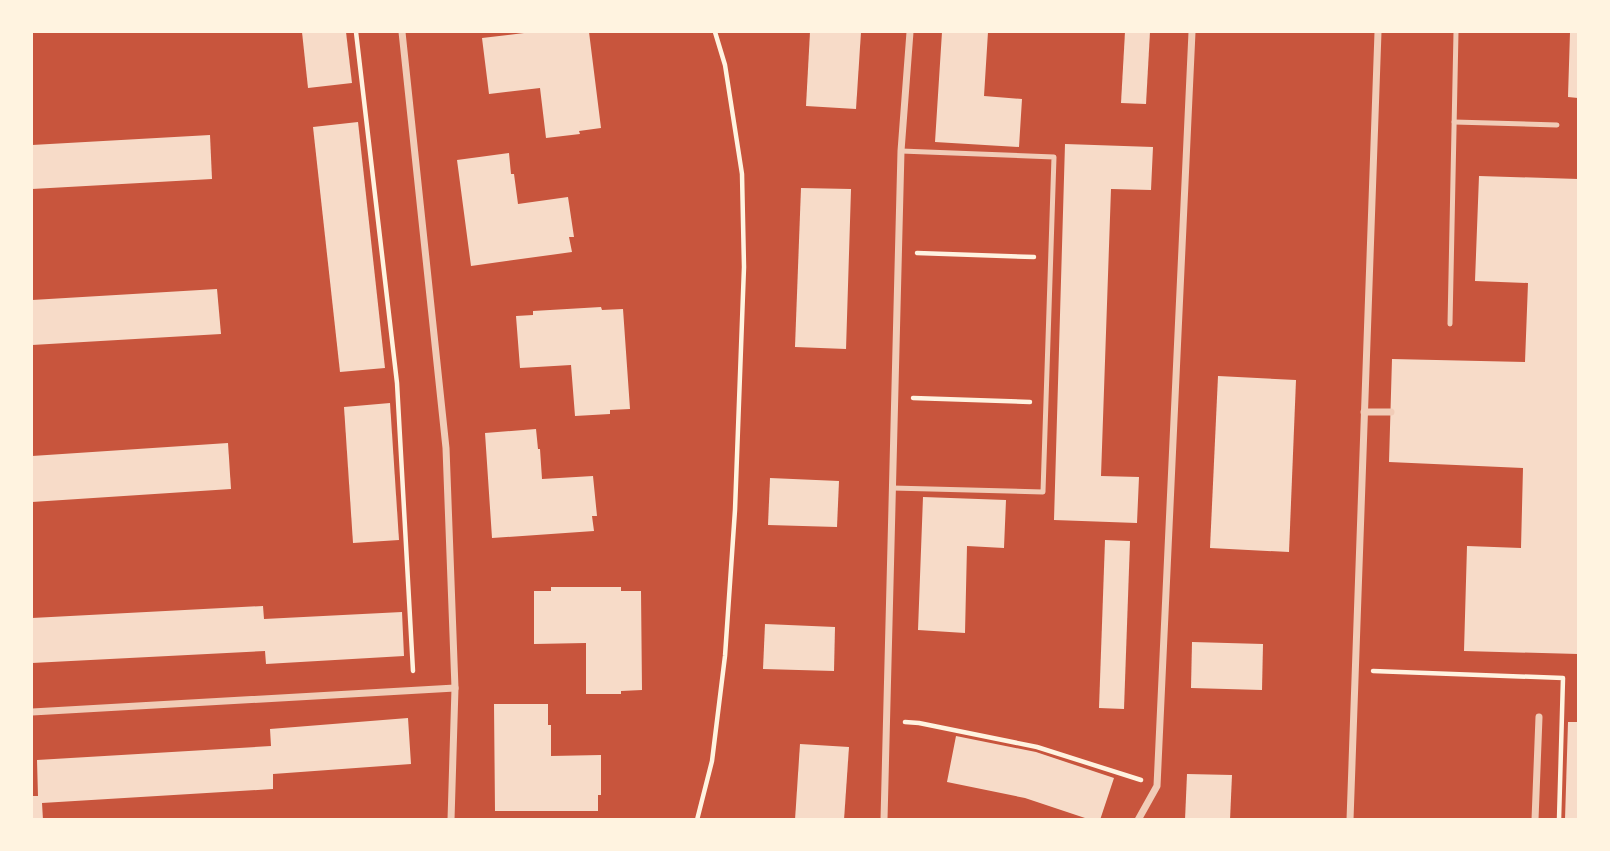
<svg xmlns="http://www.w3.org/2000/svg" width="1610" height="851" viewBox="0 0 1610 851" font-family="Helvetica,sans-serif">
	<rect width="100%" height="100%" fill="#c8553d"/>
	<g fill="#f7dbc8">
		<path d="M 302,32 L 346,32 L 352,83 L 308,88 Z"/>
		<path d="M 532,32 L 589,32 L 601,128 L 579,131 L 580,134 L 546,138 L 540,88 L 489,94 L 482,38 Z"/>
		<path d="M 810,32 L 861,32 L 856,109 L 806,106 Z"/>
		<path d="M 942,32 L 988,32 L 984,96 L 1022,99 L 1019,147 L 935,142 Z"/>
		<path d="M 1125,32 L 1150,32 L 1146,104 L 1121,103 Z"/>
		<path d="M 1570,32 L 1578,32 L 1578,98 L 1568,97 Z"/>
		<path d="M 358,122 L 385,368 L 340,372 L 313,127 Z"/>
		<path d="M 210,135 L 212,179 L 32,189 L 32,145 Z"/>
		<path d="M 1065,144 L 1153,147 L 1151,190 L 1111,189 L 1101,476 L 1139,477 L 1137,523 L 1054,520 Z"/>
		<path d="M 509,153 L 511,174 L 514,174 L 518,204 L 568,197 L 574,237 L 569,237 L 572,252 L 471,266 L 457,160 Z"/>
		<path d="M 1479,176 L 1578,179 L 1578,654 L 1464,651 L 1467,546 L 1521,548 L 1523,468 L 1389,462 L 1392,359 L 1525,362 L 1528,283 L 1475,281 Z"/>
		<path d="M 801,188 L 851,189 L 846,349 L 795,347 Z"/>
		<path d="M 217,289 L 221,334 L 32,345 L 32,300 Z"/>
		<path d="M 601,307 L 602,310 L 623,309 L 630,409 L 610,410 L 610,414 L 575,416 L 571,365 L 520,368 L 516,316 L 533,315 L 533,311 Z"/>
		<path d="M 1218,376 L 1296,380 L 1289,552 L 1210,548 Z"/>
		<path d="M 390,403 L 399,540 L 353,543 L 344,407 Z"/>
		<path d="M 536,429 L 538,449 L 540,449 L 542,479 L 593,476 L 597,516 L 592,516 L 594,531 L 492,538 L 485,433 Z"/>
		<path d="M 228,443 L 231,489 L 32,502 L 32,456 Z"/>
		<path d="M 770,478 L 839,481 L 837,527 L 768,525 Z"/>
		<path d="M 923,497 L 1006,500 L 1004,548 L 967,546 L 965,633 L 918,630 Z"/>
		<path d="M 1105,540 L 1130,541 L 1124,709 L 1099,708 Z"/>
		<path d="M 551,587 L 621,587 L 621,591 L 641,591 L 642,690 L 621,691 L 621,694 L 586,694 L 586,643 L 534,644 L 534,591 L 551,591 Z"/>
		<path d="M 263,606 L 264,619 L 402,612 L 404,656 L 266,664 L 265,651 L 32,663 L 32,618 Z"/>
		<path d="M 765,624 L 835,627 L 834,671 L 763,669 Z"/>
		<path d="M 1192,642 L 1263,644 L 1262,690 L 1191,688 Z"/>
		<path d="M 494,704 L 548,704 L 548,725 L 551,725 L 551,756 L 601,755 L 601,795 L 598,795 L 598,811 L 495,811 Z"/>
		<path d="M 408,718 L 411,764 L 273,774 L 273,789 L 42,803 L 43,820 L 32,820 L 32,796 L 38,796 L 37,760 L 271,746 L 270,729 Z"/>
		<path d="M 1568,722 L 1578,722 L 1578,820 L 1565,820 Z"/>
		<path d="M 956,736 L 1036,752 L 1114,778 L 1100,820 L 1091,820 L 1025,798 L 947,782 Z"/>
		<path d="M 800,744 L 849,747 L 844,820 L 795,820 Z"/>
		<path d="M 1187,774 L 1232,775 L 1230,820 L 1185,820 Z"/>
	</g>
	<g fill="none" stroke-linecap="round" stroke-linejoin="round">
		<g stroke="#fff3e0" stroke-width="4.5">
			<path d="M 356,32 L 397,383 L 413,671"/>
			<path d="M 917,253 L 1034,257"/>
			<path d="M 913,398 L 1030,402"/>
			<path d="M 1373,671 L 1563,678 L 1559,820"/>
			<path d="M 905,722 L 919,723 L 1037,747 L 1141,780"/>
			<path d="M 697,820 L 712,761 L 725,656 L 735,510 L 744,267 L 742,174 L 725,65 L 715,32"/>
		</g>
		<g stroke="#f1ccb7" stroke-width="5">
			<path d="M 1454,122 L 1557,125"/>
			<path d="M 1450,324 L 1456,32"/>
			<path d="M 892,488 L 1043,492 L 1054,157 L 901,151"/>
		</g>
		<g stroke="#f1ccb7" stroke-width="7">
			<path d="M 402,32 L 446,448 L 455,688 L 451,820"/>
			<path d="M 1364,412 L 1391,412"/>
			<path d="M 32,712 L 455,688"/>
			<path d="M 884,820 L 901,151 L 910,32"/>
			<path d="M 1138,820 L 1157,786 L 1192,32"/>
			<path d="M 1350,820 L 1378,32"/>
			<path d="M 1535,820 L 1539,717"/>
		</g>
	</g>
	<rect width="1610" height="851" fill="none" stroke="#fff3e0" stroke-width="66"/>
</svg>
